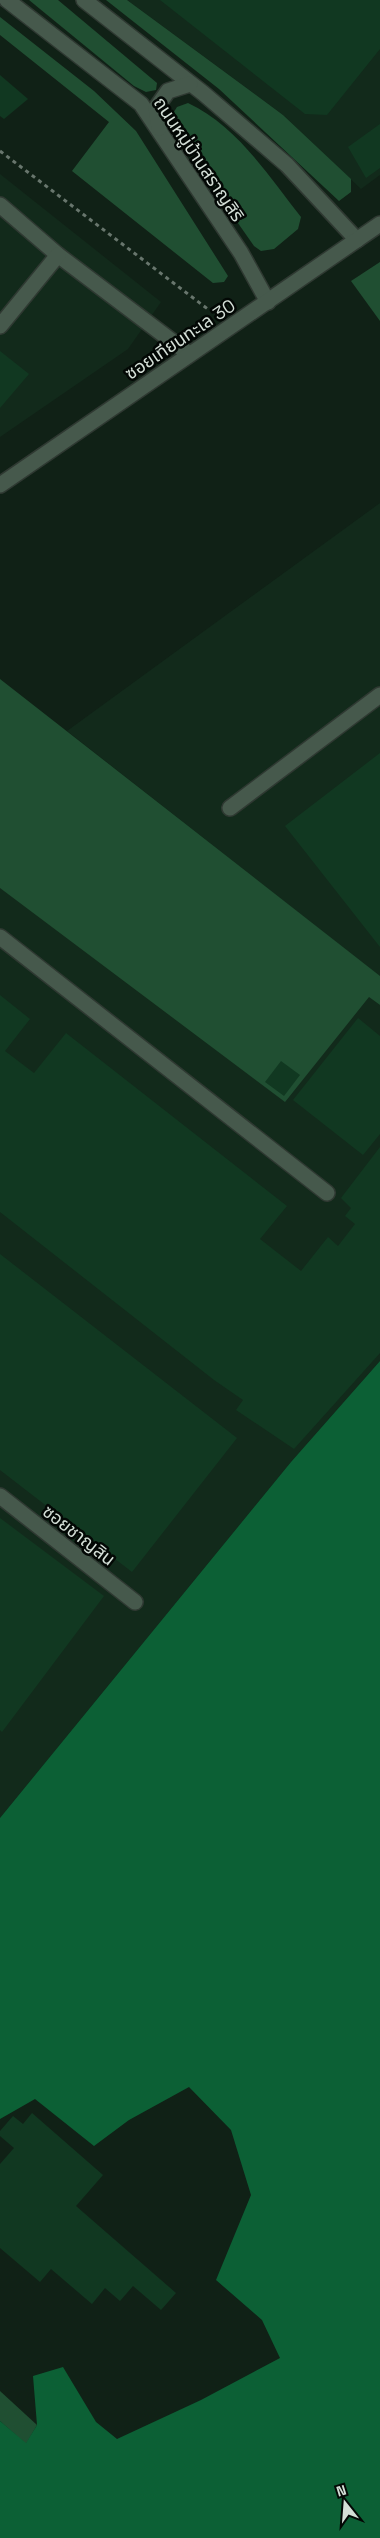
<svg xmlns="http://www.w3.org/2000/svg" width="380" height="2538" viewBox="0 0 380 2538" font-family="'Space Grotesk','Noto Sans Thai',sans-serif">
	<rect width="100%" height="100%" fill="#102116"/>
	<g fill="#122a1b">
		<path d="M 127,0 L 380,0 L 380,175 L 361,189 L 283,115 Z"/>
		<path d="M 0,174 L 161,302 L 128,349 L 0,437 Z"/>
		<path d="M 380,503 L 380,977 L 67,731 Z"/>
		<path d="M 0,714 L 380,1005 L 380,1361 L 291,1462 L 0,1818 Z"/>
	</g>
	<g fill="#204f32">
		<path d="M 29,0 L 58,0 L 157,83 L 156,90 L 146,92 L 134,86 Z"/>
		<path d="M 106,0 L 127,0 L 283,115 L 351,179 L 351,192 L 339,201 L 219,89 Z"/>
		<path d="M 0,17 L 94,91 L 136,131 L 228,276 L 224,282 L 213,283 L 72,171 L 109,122 L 0,35 Z"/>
		<path d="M 188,103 C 236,125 269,176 301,217 L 298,229 L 274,249 L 261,251 L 254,246 L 205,176 L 203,157 L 197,146 L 190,143 L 180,146 L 170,118 L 177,107 Z"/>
		<path d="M 380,262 L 380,321 L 351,281 Z"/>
		<path d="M 0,679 L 380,976 L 380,1005 L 369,997 L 285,1102 L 0,888 Z"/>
		<path d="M 0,2391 L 37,2425 L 26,2444 L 0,2421 Z"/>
	</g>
	<path fill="#0c6035" d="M 380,1361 L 380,2538 L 0,2538 L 0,2421 L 26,2443 L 37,2425 L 33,2376 L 63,2367 L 96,2422 L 117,2439 L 201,2400 L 280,2358 L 262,2320 L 216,2280 L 251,2195 L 231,2130 L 189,2087 L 129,2120 L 94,2146 L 35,2099 L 0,2119 L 0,1818 L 291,1462 Z"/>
	<g fill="#113821">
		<path d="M 160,0 L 380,0 L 380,49 L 327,115 L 305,114 Z"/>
		<path d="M 0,75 L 28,99 L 4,119 L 0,116 Z"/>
		<path d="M 380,124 L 380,168 L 366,178 L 348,147 Z"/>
		<path d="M 0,351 L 29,374 L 0,408 Z"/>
		<path d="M 380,753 L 380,947 L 285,826 Z"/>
		<path d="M 0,995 L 30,1019 L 5,1051 L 34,1073 L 66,1033 L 287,1206 L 260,1239 L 301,1271 L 328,1237 L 338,1246 L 355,1224 L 345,1216 L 351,1208 L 341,1198 L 380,1147 L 380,1353 L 294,1449 L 236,1410 L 243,1400 L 214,1380 L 0,1212 Z"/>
		<path d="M 358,1018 L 380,1036 L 380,1134 L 363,1155 L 293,1100 Z"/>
		<path d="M 281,1061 L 300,1075 L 284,1096 L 265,1082 Z"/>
		<path d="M 0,1254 L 237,1438 L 132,1572 L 0,1470 Z"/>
		<path d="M 0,1518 L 104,1596 L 2,1732 L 0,1730 Z"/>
		<path d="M 32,2113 L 103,2175 L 76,2206 L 176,2293 L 161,2310 L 133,2286 L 120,2301 L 105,2288 L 92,2304 L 51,2269 L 40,2282 L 0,2248 L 0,2164 L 14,2148 L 0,2136 L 0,2131 L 13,2116 L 23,2124 Z"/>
	</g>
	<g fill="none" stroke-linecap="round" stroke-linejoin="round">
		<g stroke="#2f3932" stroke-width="18">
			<g id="minor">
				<path d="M 7,0 L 141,104 L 241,253 L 268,302"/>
				<path d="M 84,0 L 203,93 L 287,165 L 357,240"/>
				<path d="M 159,128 L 156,108 L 168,91 L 190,84"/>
				<path d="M 0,205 L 58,255 L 189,354"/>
				<path d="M 0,326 L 58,255"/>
				<path d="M 0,485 L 380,224"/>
				<path d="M 230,808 L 380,695"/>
				<path d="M 0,937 L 327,1193"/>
				<path d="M 0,1496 L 135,1602"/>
			</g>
		</g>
		<path stroke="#68766d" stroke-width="3" stroke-dasharray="4 4" stroke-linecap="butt" d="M 0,151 L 209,310"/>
		<use href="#minor" stroke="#46594c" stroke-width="15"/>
	</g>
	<g text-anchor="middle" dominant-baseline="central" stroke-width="5" stroke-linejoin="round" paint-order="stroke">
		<g font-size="18" fill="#d4dfd7" stroke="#030805">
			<text transform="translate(199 159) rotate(56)">ถนนหมู่บ้านสราญสิริ</text>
			<text transform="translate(180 339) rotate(-34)">ซอยเทียนทะเล 30</text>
			<text transform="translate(79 1535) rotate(38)">ซอยชาญสิน</text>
		</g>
	</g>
	<g transform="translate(345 2503) rotate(343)" stroke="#030805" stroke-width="4" paint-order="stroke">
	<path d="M0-4L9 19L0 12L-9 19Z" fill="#d4dfd7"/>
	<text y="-8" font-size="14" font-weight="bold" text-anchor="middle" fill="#d4dfd7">N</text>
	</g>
</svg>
